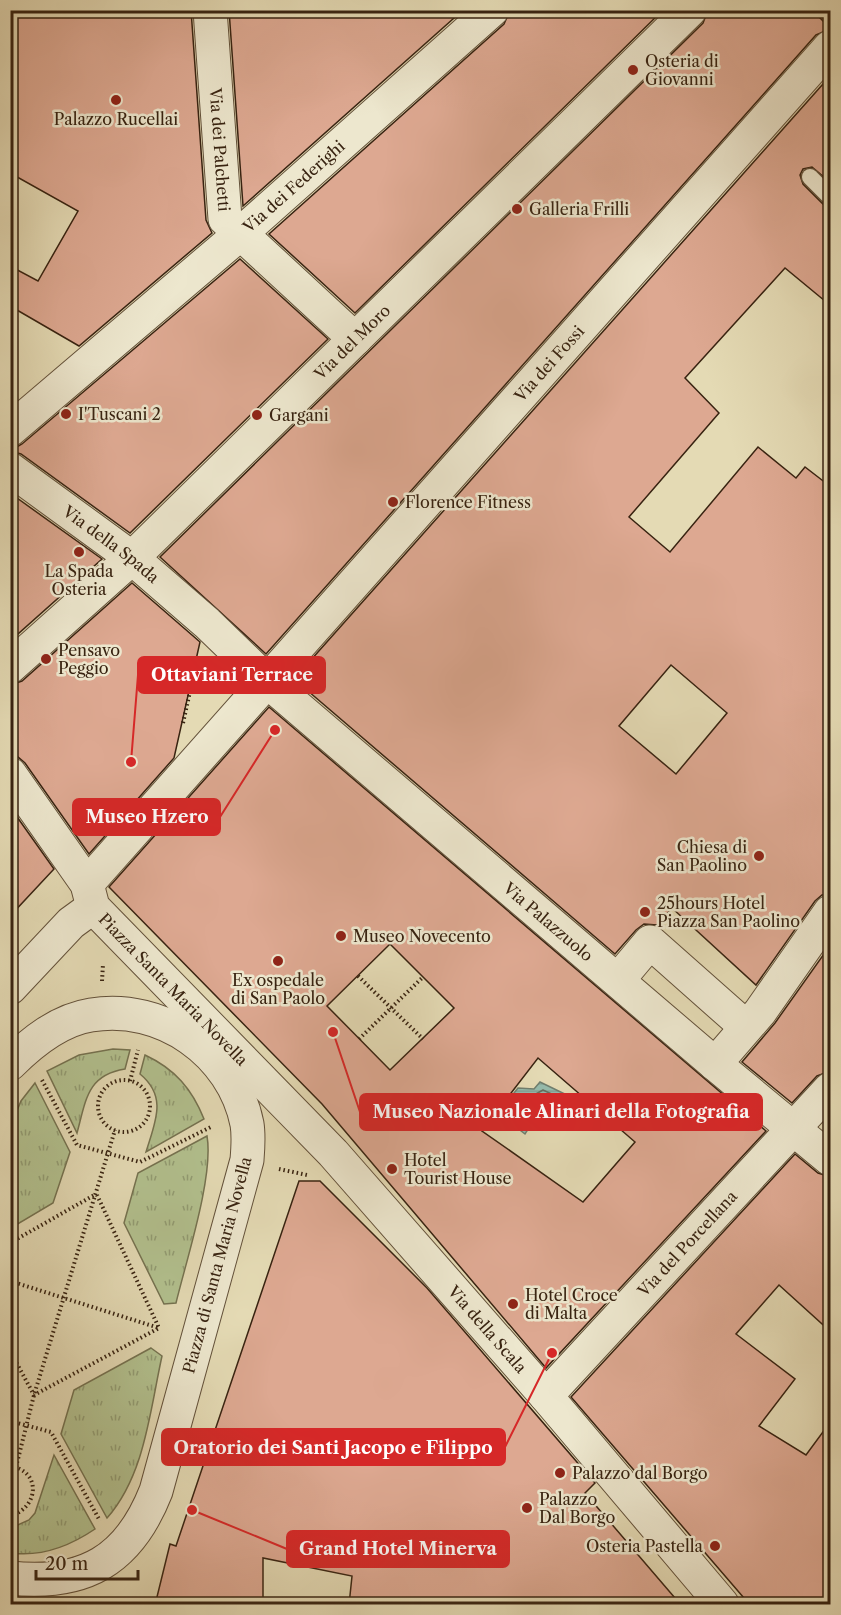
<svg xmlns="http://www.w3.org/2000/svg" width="841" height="1615" viewBox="0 0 841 1615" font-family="'Libre Caslon Text',serif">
	<defs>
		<pattern id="grass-tufts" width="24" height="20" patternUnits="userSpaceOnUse" patternTransform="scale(1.5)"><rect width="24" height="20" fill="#b2c08e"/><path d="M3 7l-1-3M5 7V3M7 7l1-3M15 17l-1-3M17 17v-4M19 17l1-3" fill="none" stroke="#929c73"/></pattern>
		<pattern id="water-rules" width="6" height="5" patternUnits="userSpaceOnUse" patternTransform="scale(1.5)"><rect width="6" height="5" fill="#95bbac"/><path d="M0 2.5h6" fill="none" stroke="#81a093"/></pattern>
	</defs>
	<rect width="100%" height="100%" fill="#e4dab4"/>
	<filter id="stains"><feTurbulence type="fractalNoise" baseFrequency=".00333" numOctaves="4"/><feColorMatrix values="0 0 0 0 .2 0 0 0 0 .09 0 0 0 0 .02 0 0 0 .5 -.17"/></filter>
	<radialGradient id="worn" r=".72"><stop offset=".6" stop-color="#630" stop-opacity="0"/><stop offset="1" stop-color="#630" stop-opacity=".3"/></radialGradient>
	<g fill="url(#grass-tufts)" stroke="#757250" stroke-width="1.5">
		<path d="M 113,1049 L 130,1050 L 125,1069 C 87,1075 86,1100 77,1133 L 47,1071 L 79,1055 Z"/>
		<path d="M 145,1055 C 175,1069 192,1089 204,1119 L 146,1152 C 155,1122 168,1097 140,1074 Z"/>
		<path d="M 35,1083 L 70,1152 L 53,1203 L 11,1228 L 11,1125 L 21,1101 Z"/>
		<path d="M 207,1136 C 214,1176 186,1261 176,1303 L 164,1304 L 124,1223 L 138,1173 Z"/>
		<path d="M 151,1348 L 162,1356 C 150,1410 145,1475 107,1518 L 61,1434 L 74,1390 Z"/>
		<path d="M 54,1455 L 95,1529 C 70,1546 41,1557 11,1553 L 11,1528 L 29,1520 L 35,1513 Z"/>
	</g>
	<path fill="url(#water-rules)" stroke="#707e6e" stroke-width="1.5" d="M 540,1082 L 571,1097 L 558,1111 L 536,1117 L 525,1134 L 498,1113 L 518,1088 L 534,1089 Z"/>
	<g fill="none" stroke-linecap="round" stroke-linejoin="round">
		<path stroke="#666f5e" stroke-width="1.5" d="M 543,1090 L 558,1097 L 559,1102 L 554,1106 L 533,1111 L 522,1123 L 508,1114 L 521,1095 L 534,1095 Z"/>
	</g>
	<g fill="#dda891" stroke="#382311" stroke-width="1.5" fill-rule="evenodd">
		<path d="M 10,10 L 191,10 L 206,220 L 212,233 L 79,346 L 10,306 L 10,266 L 38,281 L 78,211 L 10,173 Z"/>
		<path d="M 229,10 L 463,10 L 243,206 Z"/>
		<path d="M 510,10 L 663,10 L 355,313 L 269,234 L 504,24 Z"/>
		<path d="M 708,10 L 812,10 L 831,29 L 816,35 L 266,654 L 160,557 L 703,23 Z"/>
		<path d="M 831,75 L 831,183 L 812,167 L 803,169 L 800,175 L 803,184 L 823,204 L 831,207 L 831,306 L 785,268 L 685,378 L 719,413 L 629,517 L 670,552 L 758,447 L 796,478 L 805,467 L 831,487 L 831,893 L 822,895 L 815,901 L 756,985 L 672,908 L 657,925 L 644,924 L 636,930 L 615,954 L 294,679 ZM 671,665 L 727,713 L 676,774 L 619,726 Z"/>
		<path d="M 240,259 L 328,339 L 130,533 L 21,454 L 10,451 L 22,444 Z"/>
		<path d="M 10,493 L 102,559 L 10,641 Z"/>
		<path d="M 132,583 L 200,642 L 174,758 L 89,854 L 25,763 L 18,757 L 10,756 L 10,685 L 22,681 Z"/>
		<path d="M 269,707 L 766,1131 L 546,1368 L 322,1104 L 109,887 ZM 390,944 L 454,1008 L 390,1070 L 327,1006 ZM 538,1058 L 635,1142 L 583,1202 L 482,1131 Z"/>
		<path d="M 10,807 L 54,869 L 10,916 Z"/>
		<path d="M 831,944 L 831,1071 L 817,1076 L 792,1103 L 742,1062 L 775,1023 Z"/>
		<path d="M 795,1154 L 818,1173 L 831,1177 L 831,1332 L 779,1285 L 736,1334 L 795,1379 L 759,1426 L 806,1455 L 831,1421 L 831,1605 L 750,1605 L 571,1397 Z"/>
		<path d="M 299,1181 L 320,1181 L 427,1288 L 595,1483 L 585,1493 L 681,1605 L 349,1605 L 352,1576 L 263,1558 L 263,1605 L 155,1605 L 170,1544 L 176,1546 Z"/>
	</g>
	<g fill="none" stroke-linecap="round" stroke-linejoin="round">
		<g stroke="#63513a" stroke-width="19">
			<path id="lane" d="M 810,177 L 830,197"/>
		</g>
		<g stroke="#63513a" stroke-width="35">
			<g id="street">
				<path id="s1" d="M 210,10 L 225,219 L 355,339"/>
				<path id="s2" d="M 10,430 L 240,234 L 492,10"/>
				<path id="s3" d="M 10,469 L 132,558 L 207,623 L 268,682 L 715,1064 L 830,1159"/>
				<path id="s4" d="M 10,667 L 132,558 L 690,10"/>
				<path id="s5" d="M 10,774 L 87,884 L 93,907 L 333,1153 L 546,1396 L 722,1604"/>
				<path id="s6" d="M 87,884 L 830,47"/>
				<path d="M 618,980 L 650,942 L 746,1027"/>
				<path d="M 10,988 L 71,923 L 93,907"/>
				<path d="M 10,1064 C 32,1042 59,1020 91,1015 C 162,1003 233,1053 247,1124 C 249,1136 248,1148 247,1160 L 156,1491 C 129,1560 85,1586 10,1578"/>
				<path d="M 715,1064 L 760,1012 L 830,912"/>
				<path id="s7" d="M 546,1396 L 830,1089"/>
			</g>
		</g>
		<g stroke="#382311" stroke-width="4" stroke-dasharray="1.5 3" stroke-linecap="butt">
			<path d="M 183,723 L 197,660"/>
			<path d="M 358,976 L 423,1039"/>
			<path d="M 102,981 L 103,964"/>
			<path d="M 359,1039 L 423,977"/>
			<path d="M 42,1080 L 77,1145 L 140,1162 L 213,1126"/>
			<circle cx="124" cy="1106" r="26"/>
			<path d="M 130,1081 L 138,1050"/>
			<path d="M 279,1169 L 307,1175"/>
			<path d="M 10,1243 L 96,1194"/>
			<path d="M 10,1281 L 159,1328"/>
			<path d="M 10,1351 L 34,1395 L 159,1328 L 97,1195"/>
			<path d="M 10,1421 L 51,1432 L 100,1521"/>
			<path d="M 10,1466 C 42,1471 39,1508 10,1516"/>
			<path d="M 16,1467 L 34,1395 L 115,1130"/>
		</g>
		<use href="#lane" stroke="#ede7ce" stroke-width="16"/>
		<use href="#street" stroke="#ede7ce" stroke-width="33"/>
	</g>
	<g fill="#8f2418" stroke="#ede7ce" stroke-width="2">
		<circle cx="633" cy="70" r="6"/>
		<circle cx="116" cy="100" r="6"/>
		<circle cx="517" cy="209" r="6"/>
		<circle cx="66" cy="414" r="6"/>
		<circle cx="257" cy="415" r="6"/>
		<circle cx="393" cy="502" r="6"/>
		<circle cx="79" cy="552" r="6"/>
		<circle cx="46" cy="659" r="6"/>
		<circle cx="759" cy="856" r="6"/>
		<circle cx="645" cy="912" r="6"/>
		<circle cx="341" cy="936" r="6"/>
		<circle cx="278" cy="961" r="6"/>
		<circle cx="392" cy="1169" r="6"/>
		<circle cx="513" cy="1304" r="6"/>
		<circle cx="560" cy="1473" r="6"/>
		<circle cx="527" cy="1508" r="6"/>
		<circle cx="715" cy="1546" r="6"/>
	</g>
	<g text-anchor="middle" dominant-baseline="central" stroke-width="5" stroke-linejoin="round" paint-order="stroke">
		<g font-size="16" fill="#382311" stroke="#ede7ce" text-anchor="start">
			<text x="645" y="61">Osteria di<tspan x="645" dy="18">Giovanni</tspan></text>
			<text x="116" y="119" text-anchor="middle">Palazzo Rucellai</text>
			<text x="529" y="209">Galleria Frilli</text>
			<text x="78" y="414">I'Tuscani 2</text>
			<text x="269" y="415">Gargani</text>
			<text x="405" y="502">Florence Fitness</text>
			<text x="79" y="571" text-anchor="middle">La Spada<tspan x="79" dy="18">Osteria</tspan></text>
			<text x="58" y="650">Pensavo<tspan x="58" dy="18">Peggio</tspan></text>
			<text x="747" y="847" text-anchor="end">Chiesa di<tspan x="747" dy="18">San Paolino</tspan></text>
			<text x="657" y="903">25hours Hotel<tspan x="657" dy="18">Piazza San Paolino</tspan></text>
			<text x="353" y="936">Museo Novecento</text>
			<text x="278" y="980" text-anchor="middle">Ex ospedale<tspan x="278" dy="18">di San Paolo</tspan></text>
			<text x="404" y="1160">Hotel<tspan x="404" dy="18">Tourist House</tspan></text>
			<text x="525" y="1295">Hotel Croce<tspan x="525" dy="18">di Malta</tspan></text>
			<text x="572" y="1473">Palazzo dal Borgo</text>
			<text x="539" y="1499">Palazzo<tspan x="539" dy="18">Dal Borgo</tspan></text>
			<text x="703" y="1546" text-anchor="end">Osteria Pastella</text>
		</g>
		<g font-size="16" fill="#382311" stroke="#ede7ce">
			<text stroke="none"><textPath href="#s1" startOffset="140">Via dei Palchetti</textPath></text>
			<text stroke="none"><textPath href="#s2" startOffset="374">Via dei Federighi</textPath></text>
			<text stroke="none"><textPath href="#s4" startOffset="472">Via del Moro</textPath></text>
			<text stroke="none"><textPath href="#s6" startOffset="696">Via dei Fossi</textPath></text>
			<text stroke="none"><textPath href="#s3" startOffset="126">Via della Spada</textPath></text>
			<text stroke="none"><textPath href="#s3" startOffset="704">Via Palazzuolo</textPath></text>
			<text stroke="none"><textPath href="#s5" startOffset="273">Piazza Santa Maria Novella</textPath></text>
			<text stroke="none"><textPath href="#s7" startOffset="208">Via del Porcellana</textPath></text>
			<text transform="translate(217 1265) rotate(-75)">Piazza di Santa Maria Novella</text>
			<text stroke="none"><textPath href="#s5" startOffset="736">Via della Scala</textPath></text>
		</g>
	</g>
	<path fill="none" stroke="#d62828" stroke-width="2" d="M131 762L138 675M275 730L220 817M333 1032L360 1112M552 1353L505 1447M192 1510L287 1549"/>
	<g fill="#d62828" stroke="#ede7ce" stroke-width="2">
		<circle cx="131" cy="762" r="6"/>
		<circle cx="275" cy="730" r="6"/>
		<circle cx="333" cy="1032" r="6"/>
		<circle cx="552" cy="1353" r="6"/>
		<circle cx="192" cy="1510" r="6"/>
	</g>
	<g fill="#d62828" stroke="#d62828" stroke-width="2">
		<rect x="138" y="657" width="187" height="36" rx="6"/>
		<rect x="73" y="799" width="147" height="36" rx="6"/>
		<rect x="360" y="1094" width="402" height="36" rx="6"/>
		<rect x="162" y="1429" width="343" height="36" rx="6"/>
		<rect x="287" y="1531" width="222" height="36" rx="6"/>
	</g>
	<g font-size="18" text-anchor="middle" font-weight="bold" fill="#fff">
		<text x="232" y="681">Ottaviani Terrace</text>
		<text x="147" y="823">Museo Hzero</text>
		<text x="561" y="1118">Museo Nazionale Alinari della Fotografia</text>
		<text x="333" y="1454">Oratorio dei Santi Jacopo e Filippo</text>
		<text x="398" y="1555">Grand Hotel Minerva</text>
	</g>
	<rect width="841" height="1615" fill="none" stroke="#e4dab4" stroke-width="36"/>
	<rect x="12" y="12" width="817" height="1591" fill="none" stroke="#382311" stroke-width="3"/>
	<rect x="18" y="18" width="805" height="1579" fill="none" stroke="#382311" stroke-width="1.5"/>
	<path d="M36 1570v9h102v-9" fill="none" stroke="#382311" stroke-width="3"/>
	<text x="45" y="1570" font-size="18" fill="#382311" stroke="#ede7ce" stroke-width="4.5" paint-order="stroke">20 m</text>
	<rect width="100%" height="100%" filter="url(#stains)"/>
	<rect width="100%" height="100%" fill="url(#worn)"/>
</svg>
